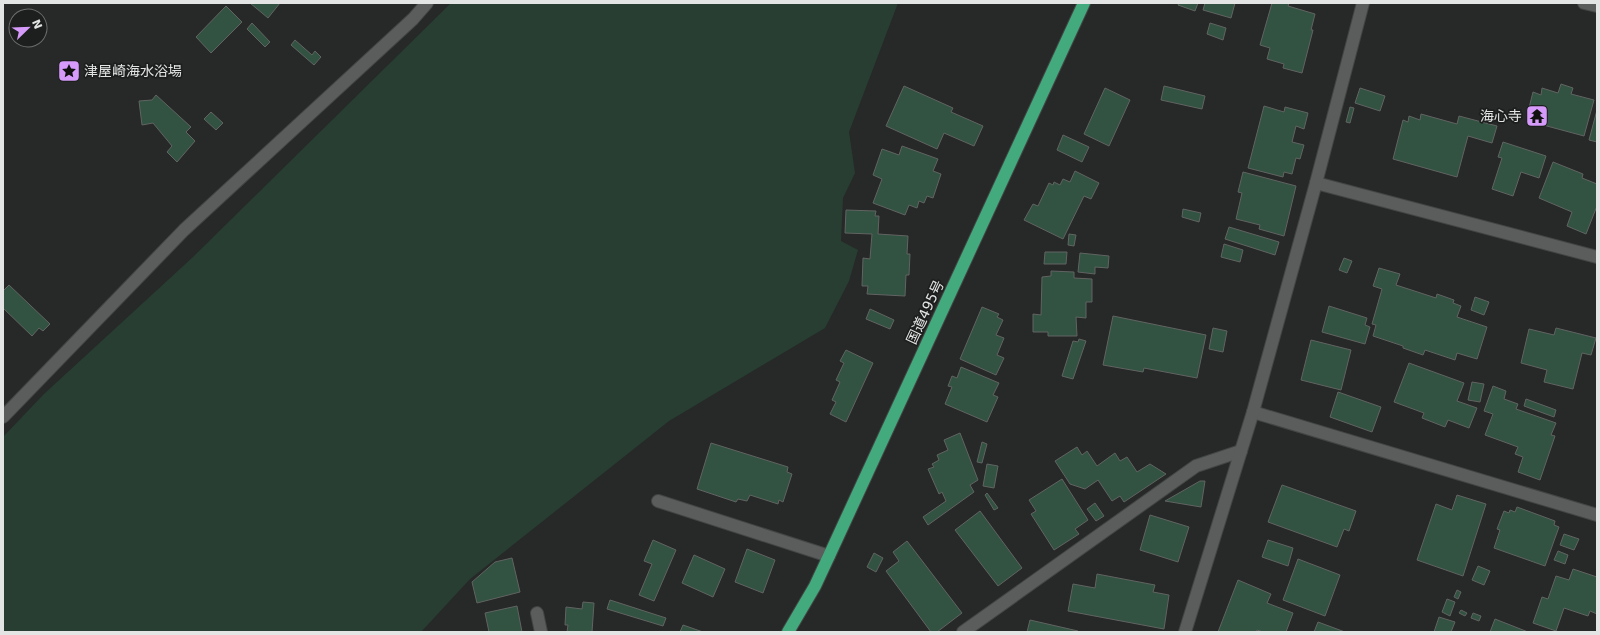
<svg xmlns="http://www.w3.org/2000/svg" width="1600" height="635" viewBox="0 0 1600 635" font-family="'DejaVu Sans','Noto Sans JP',sans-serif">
	<rect width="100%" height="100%" fill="#262928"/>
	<path fill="#283e32" d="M 451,3 L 898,3 L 849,132 L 855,173 L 843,198 L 841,241 L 858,250 L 849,281 L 825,328 L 669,421 L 470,579 L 421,632 L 3,632 L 3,437 L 44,394 L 193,257 Z"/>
	<g fill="#325242" stroke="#616462">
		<path d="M 250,3 L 280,3 L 268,18 Z"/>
		<path d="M 1179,3 L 1198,3 L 1195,11 L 1178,5 Z"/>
		<path d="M 1205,3 L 1235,3 L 1231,18 L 1203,10 Z"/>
		<path d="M 1272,3 L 1289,3 L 1288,6 L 1315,14 L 1311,30 L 1313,30 L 1302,73 L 1283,68 L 1284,64 L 1267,59 L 1270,48 L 1260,45 Z"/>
		<path d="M 226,6 L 242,22 L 211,53 L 196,37 Z"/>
		<path d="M 252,23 L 270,42 L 265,47 L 247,29 Z"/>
		<path d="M 1210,23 L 1226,28 L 1223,40 L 1207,34 Z"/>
		<path d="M 295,40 L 312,55 L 315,51 L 321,57 L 314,65 L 291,45 Z"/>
		<path d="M 1561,84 L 1573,88 L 1571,94 L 1594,100 L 1584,136 L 1532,122 L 1535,113 L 1528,112 L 1533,92 L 1541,95 L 1542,88 L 1558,93 Z"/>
		<path d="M 904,86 L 953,108 L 951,112 L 983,126 L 974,146 L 944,133 L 937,149 L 886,126 Z"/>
		<path d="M 1164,86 L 1205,96 L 1202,109 L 1161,100 Z"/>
		<path d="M 1105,88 L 1130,100 L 1109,146 L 1084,134 Z"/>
		<path d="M 1360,88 L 1385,96 L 1380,111 L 1355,103 Z"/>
		<path d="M 156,95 L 191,127 L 186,132 L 195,141 L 177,162 L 167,152 L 172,146 L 153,123 L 142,125 L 139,101 L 152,100 Z"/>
		<path d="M 1264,106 L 1284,112 L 1285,107 L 1308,113 L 1304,129 L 1296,126 L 1292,142 L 1304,145 L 1300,159 L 1296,158 L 1292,174 L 1284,172 L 1283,177 L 1248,168 Z"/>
		<path d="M 1350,107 L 1354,108 L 1350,123 L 1346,122 Z"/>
		<path d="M 1597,110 L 1597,142 L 1589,140 Z"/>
		<path d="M 211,112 L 223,123 L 216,130 L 204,119 Z"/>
		<path d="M 1421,114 L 1457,124 L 1459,116 L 1497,126 L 1492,143 L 1468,136 L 1457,177 L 1393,159 L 1403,120 L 1408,122 L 1409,116 L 1420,120 Z"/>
		<path d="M 1063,135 L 1089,147 L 1082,162 L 1057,150 Z"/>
		<path d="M 1503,142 L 1546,156 L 1539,178 L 1521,172 L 1513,196 L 1492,189 L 1502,158 L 1498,157 Z"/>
		<path d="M 902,146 L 938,159 L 933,171 L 941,174 L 933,198 L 927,196 L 924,203 L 919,201 L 917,208 L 909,205 L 905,215 L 873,203 L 882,179 L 873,175 L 882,149 L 899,155 Z"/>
		<path d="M 1553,162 L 1583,174 L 1582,178 L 1597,184 L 1597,206 L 1586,234 L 1567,226 L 1572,212 L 1539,198 Z"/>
		<path d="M 1075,171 L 1099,183 L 1091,199 L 1084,196 L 1063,239 L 1024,220 L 1033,204 L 1038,206 L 1049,183 L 1053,185 L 1054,182 L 1060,185 L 1063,179 L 1070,182 Z"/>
		<path d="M 1243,172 L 1296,186 L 1284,236 L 1259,229 L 1260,225 L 1236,219 L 1242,193 L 1238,192 Z"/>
		<path d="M 1183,209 L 1201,213 L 1199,222 L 1182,217 Z"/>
		<path d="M 846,210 L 876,211 L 875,216 L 879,216 L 878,234 L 908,236 L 907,254 L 910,254 L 909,275 L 906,275 L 905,296 L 867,294 L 868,286 L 862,286 L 863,258 L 870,259 L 872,234 L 845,233 Z"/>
		<path d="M 1229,227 L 1279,242 L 1275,255 L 1225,239 Z"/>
		<path d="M 1069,234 L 1076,235 L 1074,246 L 1068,245 Z"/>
		<path d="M 1224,244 L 1243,250 L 1240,262 L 1221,257 Z"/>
		<path d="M 1045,252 L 1067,252 L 1066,264 L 1044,264 Z"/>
		<path d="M 1080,253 L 1109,256 L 1108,268 L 1095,267 L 1095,274 L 1078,272 Z"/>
		<path d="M 1344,258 L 1352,261 L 1347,273 L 1339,270 Z"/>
		<path d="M 1379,268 L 1400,274 L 1396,285 L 1436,298 L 1437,294 L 1454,300 L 1453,303 L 1461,306 L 1457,317 L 1487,327 L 1477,359 L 1457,353 L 1455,360 L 1425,350 L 1423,355 L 1403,348 L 1403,346 L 1373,336 L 1376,325 L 1372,324 L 1382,289 L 1373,286 Z"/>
		<path d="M 1051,271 L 1074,272 L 1074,278 L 1092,279 L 1092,302 L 1086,302 L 1086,318 L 1076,317 L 1077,336 L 1048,336 L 1048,332 L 1033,332 L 1033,314 L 1041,315 L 1042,277 L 1051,276 Z"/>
		<path d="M 9,285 L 50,324 L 43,331 L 39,328 L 32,336 L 3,308 L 3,291 Z"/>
		<path d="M 1475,297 L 1489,302 L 1484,315 L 1471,310 Z"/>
		<path d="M 1329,306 L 1367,318 L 1365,325 L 1370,327 L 1365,344 L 1322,332 Z"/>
		<path d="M 982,307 L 999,314 L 997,317 L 1003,320 L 996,335 L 1004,338 L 997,355 L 1004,358 L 996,375 L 960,359 Z"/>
		<path d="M 870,309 L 894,320 L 890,329 L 866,319 Z"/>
		<path d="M 1113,316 L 1206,335 L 1197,378 L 1144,368 L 1143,372 L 1103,365 Z"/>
		<path d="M 1213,328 L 1227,331 L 1223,352 L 1209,349 Z"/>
		<path d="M 1556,328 L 1596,338 L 1591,355 L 1582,353 L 1573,389 L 1544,382 L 1547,370 L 1521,363 L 1529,329 L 1554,335 Z"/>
		<path d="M 1079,339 L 1086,341 L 1073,379 L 1062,376 L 1073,341 L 1078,342 Z"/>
		<path d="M 1311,340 L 1351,350 L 1341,390 L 1301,380 Z"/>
		<path d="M 846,350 L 873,363 L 846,422 L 830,414 L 836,402 L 832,400 L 840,382 L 836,380 L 844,363 L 840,361 Z"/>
		<path d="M 1409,363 L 1464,383 L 1457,401 L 1477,408 L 1469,428 L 1448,420 L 1445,427 L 1422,418 L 1424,413 L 1394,402 Z"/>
		<path d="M 961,367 L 999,383 L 993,395 L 998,397 L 987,422 L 945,404 L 952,387 L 948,386 L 952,376 L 957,378 Z"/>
		<path d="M 1472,382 L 1484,384 L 1480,402 L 1468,400 Z"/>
		<path d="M 1493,386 L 1506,391 L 1504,399 L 1518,404 L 1516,409 L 1556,423 L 1551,435 L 1555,436 L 1540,480 L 1518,472 L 1523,457 L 1515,454 L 1518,447 L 1485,435 L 1493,414 L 1484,411 Z"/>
		<path d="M 1338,392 L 1381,407 L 1372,432 L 1330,417 Z"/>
		<path d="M 1526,399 L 1556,410 L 1554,417 L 1524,406 Z"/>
		<path d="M 960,433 L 978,480 L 970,485 L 974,492 L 928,525 L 923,517 L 946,501 L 942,492 L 939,494 L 928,469 L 934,467 L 932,464 L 939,460 L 937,455 L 948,450 L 944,440 Z"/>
		<path d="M 982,442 L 987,444 L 982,463 L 977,462 Z"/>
		<path d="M 711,443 L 788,467 L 787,472 L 792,474 L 783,502 L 779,500 L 778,504 L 750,495 L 747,501 L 738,499 L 736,502 L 697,489 Z"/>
		<path d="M 1077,447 L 1082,455 L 1087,451 L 1097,466 L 1115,453 L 1120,461 L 1127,457 L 1137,472 L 1150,464 L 1166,474 L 1124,502 L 1120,496 L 1112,501 L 1098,480 L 1085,489 L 1070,484 L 1055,461 Z"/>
		<path d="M 987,464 L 998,466 L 994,488 L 983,486 Z"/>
		<path d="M 1062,479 L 1088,520 L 1075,529 L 1079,534 L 1054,550 L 1031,514 L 1036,511 L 1029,500 Z"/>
		<path d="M 1200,481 L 1205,481 L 1201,507 L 1165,501 Z"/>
		<path d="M 1282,485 L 1356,511 L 1349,531 L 1344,529 L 1337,547 L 1268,522 Z"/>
		<path d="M 987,493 L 998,508 L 994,510 L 985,495 Z"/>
		<path d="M 1457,495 L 1486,504 L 1463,576 L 1417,560 L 1436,504 L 1452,510 Z"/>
		<path d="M 1095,503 L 1104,516 L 1096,521 L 1087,509 Z"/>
		<path d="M 1517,507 L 1555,521 L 1554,525 L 1559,527 L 1545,566 L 1494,548 L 1500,530 L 1497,529 L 1504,511 L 1509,513 L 1510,510 L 1515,512 Z"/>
		<path d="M 980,511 L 1022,568 L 998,586 L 955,530 Z"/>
		<path d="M 1150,515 L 1189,527 L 1178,562 L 1140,550 Z"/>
		<path d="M 1564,534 L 1579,539 L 1574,550 L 1560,545 Z"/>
		<path d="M 653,540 L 676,550 L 654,601 L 639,595 L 652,564 L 644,561 Z"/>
		<path d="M 1268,540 L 1293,548 L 1288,566 L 1262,557 Z"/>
		<path d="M 907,541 L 962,613 L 937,632 L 931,632 L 886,571 L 899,561 L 893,552 Z"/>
		<path d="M 747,549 L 775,560 L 763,593 L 735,582 Z"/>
		<path d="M 1558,551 L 1568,555 L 1565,564 L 1554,560 Z"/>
		<path d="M 874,553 L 883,558 L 876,572 L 867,567 Z"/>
		<path d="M 694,555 L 725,569 L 713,597 L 682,583 Z"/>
		<path d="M 512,558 L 520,592 L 477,603 L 472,582 L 495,562 Z"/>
		<path d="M 1298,559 L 1340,575 L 1325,616 L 1283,600 Z"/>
		<path d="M 1478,566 L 1490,571 L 1484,585 L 1472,580 Z"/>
		<path d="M 1573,569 L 1597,577 L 1597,614 L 1590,611 L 1588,616 L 1564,608 L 1556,631 L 1533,623 L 1542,597 L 1548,599 L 1556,576 L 1569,580 Z"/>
		<path d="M 1097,574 L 1155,585 L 1153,592 L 1169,595 L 1164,629 L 1068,611 L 1073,584 L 1095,588 Z"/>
		<path d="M 1238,580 L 1271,594 L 1267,603 L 1293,613 L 1286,632 L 1263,632 L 1257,630 L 1256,632 L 1218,632 Z"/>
		<path d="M 1457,590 L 1461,592 L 1458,599 L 1454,597 Z"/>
		<path d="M 1447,599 L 1455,602 L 1450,616 L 1442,612 Z"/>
		<path d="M 610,600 L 666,618 L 663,626 L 607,609 Z"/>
		<path d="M 583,602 L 594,603 L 592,632 L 567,632 L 568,625 L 565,625 L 566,607 L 582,609 Z"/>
		<path d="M 517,606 L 522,632 L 489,632 L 485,613 Z"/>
		<path d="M 1461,610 L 1467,613 L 1465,616 L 1459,613 Z"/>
		<path d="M 1473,613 L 1481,616 L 1479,621 L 1471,618 Z"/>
		<path d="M 1439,617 L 1455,622 L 1451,632 L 1434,632 Z"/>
		<path d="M 1495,619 L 1528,632 L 1490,632 Z"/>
		<path d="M 1030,620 L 1078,631 L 1077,632 L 1027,632 Z"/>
		<path d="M 1318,622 L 1345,632 L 1314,632 Z"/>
		<path d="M 683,625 L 703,632 L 680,632 Z"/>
	</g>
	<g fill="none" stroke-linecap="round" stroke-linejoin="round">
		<g stroke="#424543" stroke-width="14">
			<g id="street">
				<path d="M 1584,3 L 1597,6"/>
				<path d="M 1316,183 L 1597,257"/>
				<path d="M 1253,412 L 1597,515"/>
				<path d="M 3,417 L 184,230 L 413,19 L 427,3"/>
				<path d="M 658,501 L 829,556"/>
				<path d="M 537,613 L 541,632"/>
				<path d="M 963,632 L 1196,466 L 1241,451"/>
			</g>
		</g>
		<g stroke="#424543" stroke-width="14">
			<path id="secondary" d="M 1185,632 L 1253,412 L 1316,183 L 1363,3"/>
		</g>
		<g stroke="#424543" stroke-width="14">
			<path id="highway" d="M 788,632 L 815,586 L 829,556 L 1084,3"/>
		</g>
		<use href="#street" stroke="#5a5d5b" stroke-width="12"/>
		<use href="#secondary" stroke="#5a5d5b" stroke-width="12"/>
		<use href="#highway" stroke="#42aa7d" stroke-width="12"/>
	</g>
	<defs>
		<g id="sight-square" transform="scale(1.15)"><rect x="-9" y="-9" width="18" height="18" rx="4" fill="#d69bfa" stroke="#1d1f1e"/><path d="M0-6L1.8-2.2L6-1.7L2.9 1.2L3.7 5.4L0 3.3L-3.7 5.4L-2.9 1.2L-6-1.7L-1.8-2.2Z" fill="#111"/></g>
		<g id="temple-square" transform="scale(1.15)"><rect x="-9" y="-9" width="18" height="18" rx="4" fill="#d69bfa" stroke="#1d1f1e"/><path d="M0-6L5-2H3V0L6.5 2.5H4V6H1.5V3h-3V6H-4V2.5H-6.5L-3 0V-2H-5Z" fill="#111"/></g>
	</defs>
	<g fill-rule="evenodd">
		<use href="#sight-square" x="69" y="71"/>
		<use href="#temple-square" x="1537" y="116"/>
	</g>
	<g text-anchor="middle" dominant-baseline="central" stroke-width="3.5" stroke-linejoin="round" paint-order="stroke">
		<g font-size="14" fill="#e3e5e4" stroke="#1d1f1e" text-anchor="start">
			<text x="84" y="71">津屋崎海水浴場</text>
			<text x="1522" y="116" text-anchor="end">海心寺</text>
		</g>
		<g font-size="14" fill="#e3e5e4" stroke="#1d1f1e">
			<text transform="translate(925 312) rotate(-65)">国道495号</text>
		</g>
	</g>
	<rect width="1600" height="635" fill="none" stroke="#e3e5e4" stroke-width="8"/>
	<g transform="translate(28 28) rotate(67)"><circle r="19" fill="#1d1f1e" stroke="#6c6e6d"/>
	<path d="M0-3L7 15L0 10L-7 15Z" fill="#d69bfa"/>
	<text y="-6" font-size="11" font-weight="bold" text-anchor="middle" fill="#e3e5e4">N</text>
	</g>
</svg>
